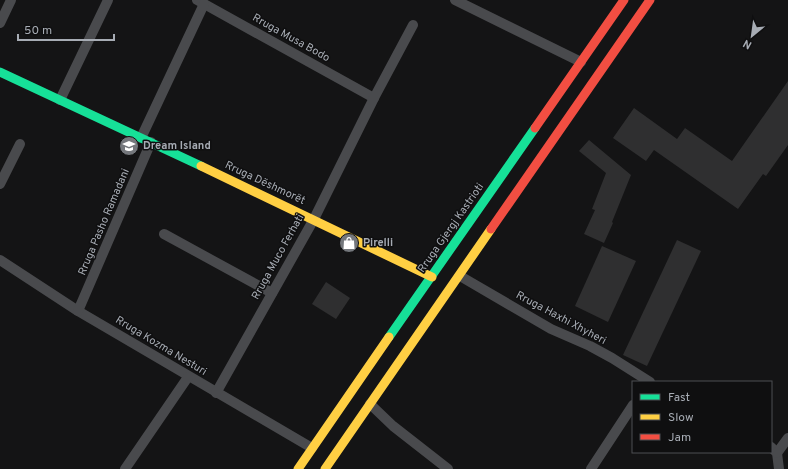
<svg xmlns="http://www.w3.org/2000/svg" width="788" height="469" viewBox="0 0 788 469" font-family="Overpass,sans-serif">
	<rect width="100%" height="100%" fill="#141415"/>
	<g fill="#2f2f30">
		<path d="M 788,81 L 788,145 L 766,176 L 763,174 L 738,209 L 654,150 L 646,161 L 613,138 L 634,108 L 677,139 L 685,128 L 732,161 Z"/>
		<path d="M 589,140 L 631,175 L 612,222 L 613,223 L 604,243 L 584,234 L 595,210 L 592,209 L 606,173 L 579,151 Z"/>
		<path d="M 677,240 L 701,251 L 647,366 L 623,355 Z"/>
		<path d="M 602,246 L 636,261 L 608,322 L 575,306 Z"/>
		<path d="M 326,282 L 350,298 L 336,319 L 312,304 Z"/>
	</g>
	<g fill="none" stroke-linecap="round" stroke-linejoin="round">
		<g stroke="#494a4d" stroke-width="10">
			<path d="M 197,0 L 374,98"/>
			<path d="M 455,0 L 581,62"/>
			<path d="M 0,23 L 11,0"/>
			<path d="M 60,100 L 108,0"/>
			<path d="M 141,138 L 204,4"/>
			<path d="M 0,184 L 20,144"/>
			<path d="M 164,234 L 272,293"/>
			<path d="M 0,260 L 78,311 L 312,448"/>
			<path d="M 460,276 L 551,329 L 590,346 L 612,358 L 650,382"/>
			<path d="M 78,311 L 151,142"/>
			<path d="M 216,393 L 314,219 L 374,98 L 413,25"/>
			<path d="M 370,404 L 393,426 L 448,469"/>
			<path d="M 771,447 L 777,453 L 779,469"/>
			<path d="M 777,453 L 788,438"/>
			<path d="M 125,469 L 188,377"/>
			<path d="M 591,469 L 633,405"/>
		</g>
		<g stroke="#16e098" stroke-width="9">
			<path d="M 0,72 L 201,166"/>
			<path d="M 389,337 L 535,128"/>
		</g>
		<g stroke="#ffcf43" stroke-width="9">
			<path d="M 201,166 L 432,277"/>
			<path d="M 298,469 L 389,337"/>
			<path d="M 325,469 L 491,229"/>
		</g>
		<g stroke="#f24e42" stroke-width="9">
			<path d="M 535,128 L 624,0"/>
			<path d="M 491,229 L 650,0"/>
		</g>
	</g>
	<defs>
		<g id="school-disc" transform="scale(1)"><circle r="9.5" fill="#74777c" stroke="#0f0f10"/><path d="M0-5L7-2L0 1L-7-2ZM-4 1L0 2.5L4 1V4Q0 6-4 4Z" fill="#fff"/></g>
		<g id="shop-disc" transform="scale(1)"><circle r="9.5" fill="#74777c" stroke="#0f0f10"/><path d="M-5-2.5h2.3a2.7 3.5 0 0 1 5.4 0H5L5.5 6h-11ZM-1.5-2.5h3a1.5 2.3 0 0 0-3 0Z" fill="#fff"/></g>
	</defs>
	<g fill-rule="evenodd">
		<use href="#school-disc" x="129" y="146"/>
		<use href="#shop-disc" x="349" y="243"/>
	</g>
	<g text-anchor="middle" dominant-baseline="central" stroke-width="3" stroke-linejoin="round" paint-order="stroke">
		<g font-size="11" fill="#a7acb4" stroke="#0f0f10">
			<text transform="translate(291 38) rotate(29)">Rruga Musa Bodo</text>
			<text transform="translate(265 183) rotate(25)">Rruga Dëshmorët</text>
			<text transform="translate(104 222) rotate(-67)">Rruga Pasho Ramadani</text>
			<text transform="translate(451 228) rotate(-55)">Rruga Gjergj Kastrioti</text>
			<text transform="translate(278 257) rotate(-61)">Rruga Muco Ferhati</text>
			<text transform="translate(561 318) rotate(28)">Rruga Haxhi Xhyheri</text>
			<text transform="translate(161 346) rotate(31)">Rruga Kozma Nesturi</text>
		</g>
		<g font-size="11" font-weight="bold" fill="#a7acb4" stroke="#0f0f10" text-anchor="start">
			<text x="143" y="146">Dream Island</text>
			<text x="363" y="243">Pirelli</text>
		</g>
	</g>
	<rect x="632" y="381" width="140" height="72" fill="#0f0f10" stroke="#4c4e52"/>
	<rect x="640" y="394" width="20" height="6" fill="#16e098" stroke="#4c4e52"/>
	<text x="668" y="401" font-size="12" fill="#a7acb4">Fast</text>
	<rect x="640" y="414" width="20" height="6" fill="#ffcf43" stroke="#4c4e52"/>
	<text x="668" y="421" font-size="12" fill="#a7acb4">Slow</text>
	<rect x="640" y="434" width="20" height="6" fill="#f24e42" stroke="#4c4e52"/>
	<text x="668" y="441" font-size="12" fill="#a7acb4">Jam</text>
	<g transform="translate(752 36) rotate(209)" stroke="#0f0f10" stroke-width="3" paint-order="stroke">
	<path d="M0-3L7 15L0 10L-7 15Z" fill="#a7acb4"/>
	<text y="-6" font-size="11" font-weight="bold" text-anchor="middle" fill="#a7acb4">N</text>
	</g>
	<path d="M18 34v6h96v-6" fill="none" stroke="#a7acb4" stroke-width="2"/>
	<text x="24" y="34" font-size="12" fill="#a7acb4" stroke="#0f0f10" stroke-width="3" paint-order="stroke">50 m</text>
</svg>
